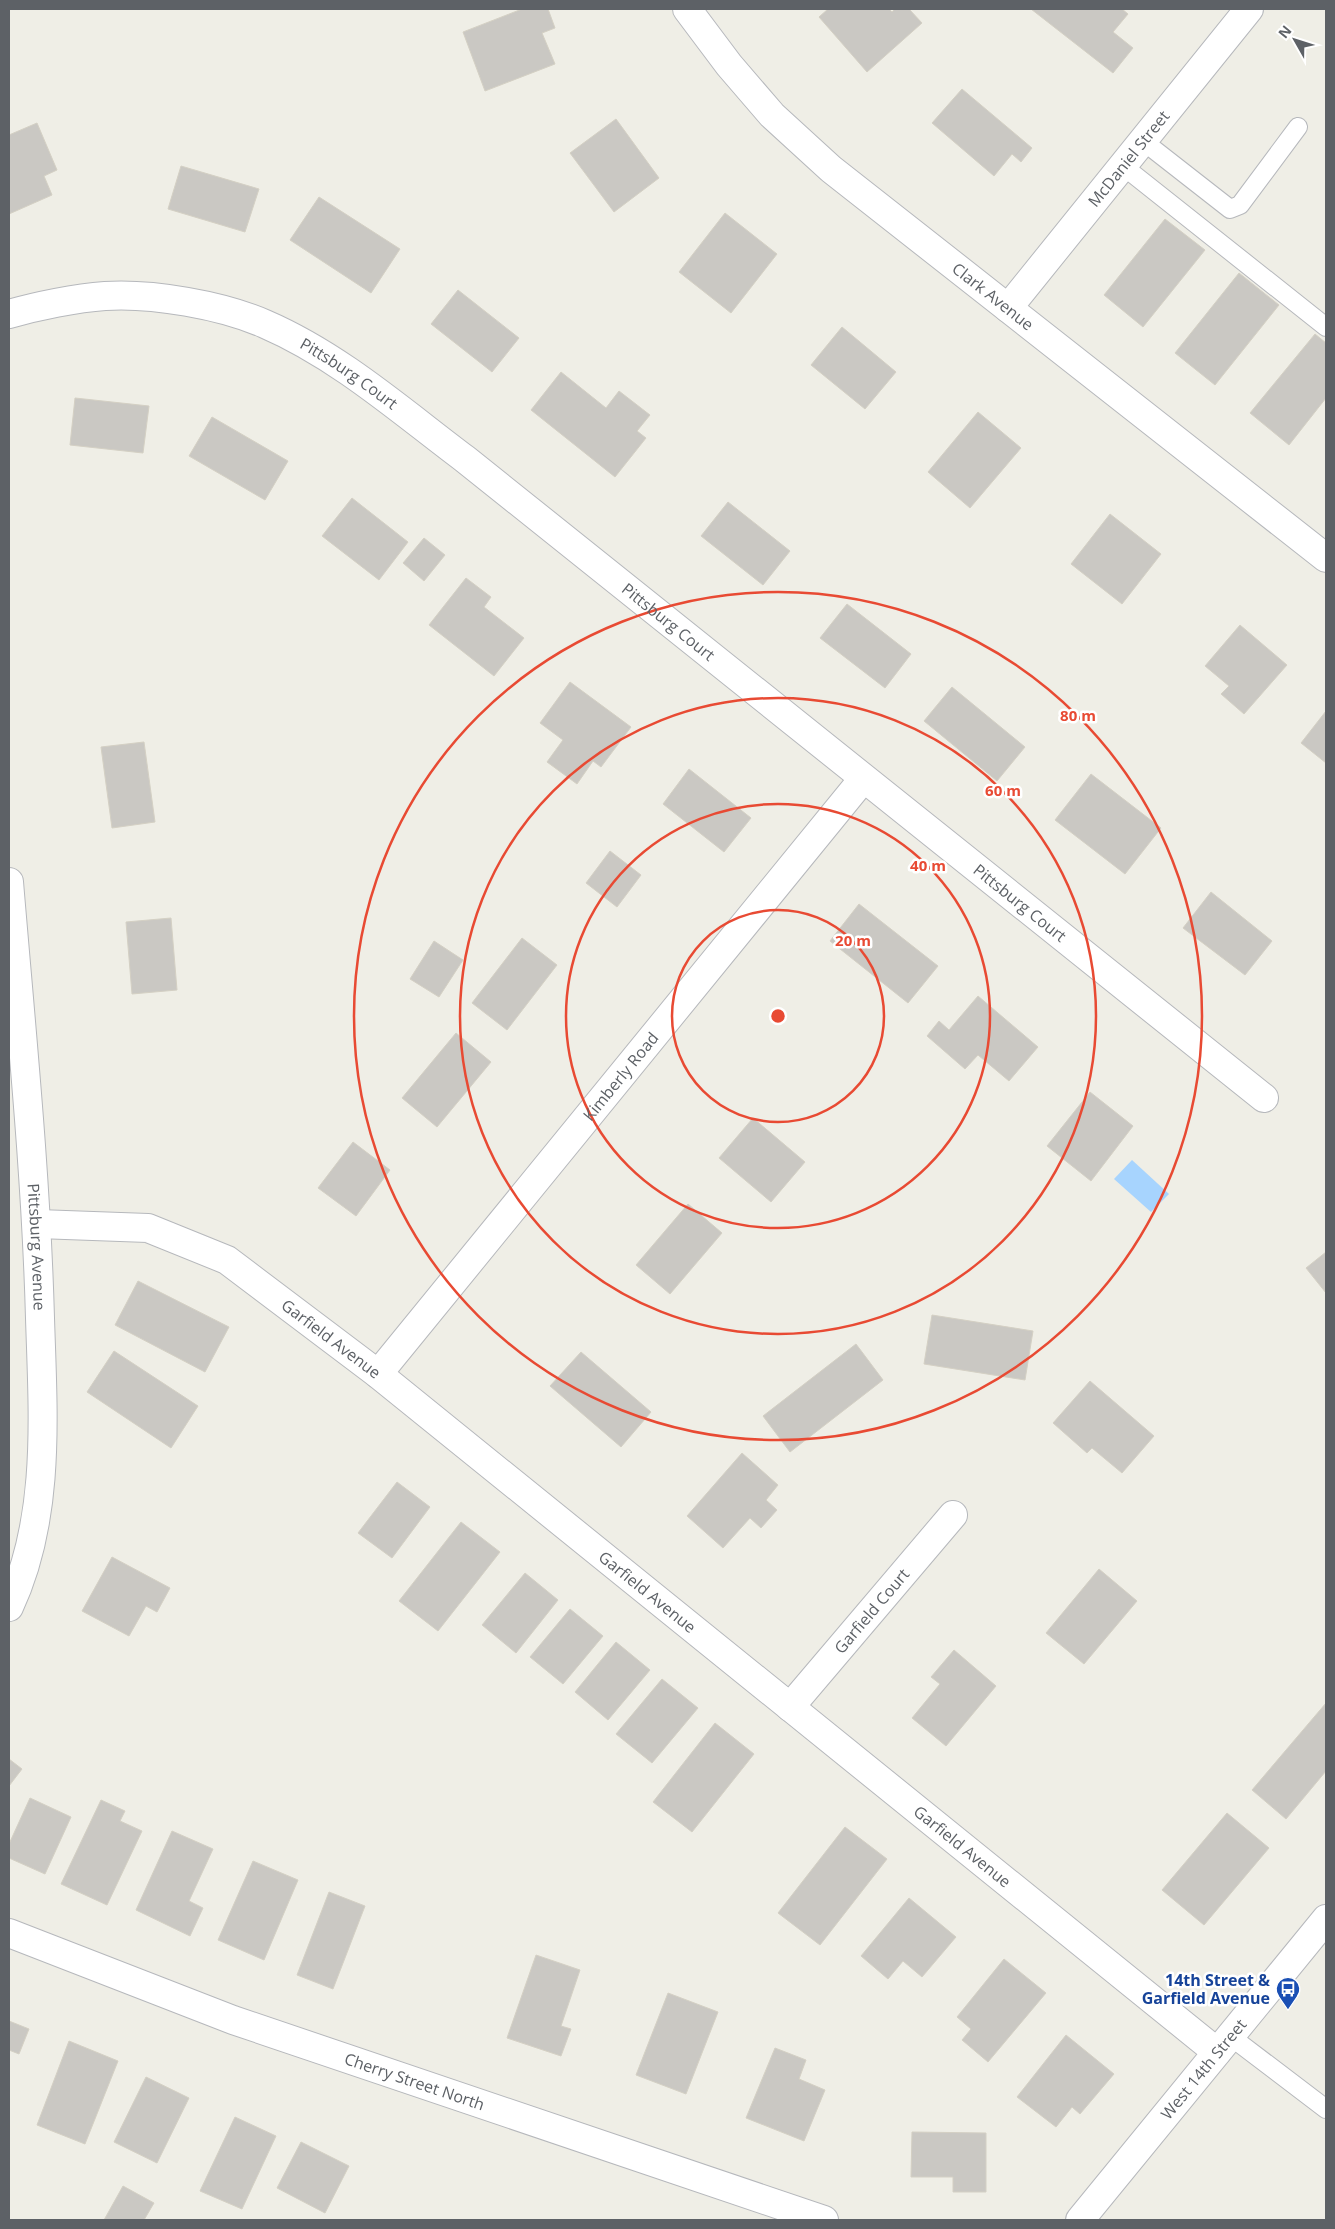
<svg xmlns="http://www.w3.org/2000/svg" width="1335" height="2229" viewBox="0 0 1335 2229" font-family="'Open Sans',sans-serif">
	<rect width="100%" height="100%" fill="#efeee6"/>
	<path fill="#a7d4fe" d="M 1132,1160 L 1169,1194 L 1151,1212 L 1114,1179 Z"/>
	<g fill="#cac8c3" stroke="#d4d0c4">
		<path d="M 522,9 L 548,9 L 555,28 L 542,33 L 555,64 L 485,91 L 463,32 Z"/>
		<path d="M 828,9 L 889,9 L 892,12 L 895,9 L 909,9 L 922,23 L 867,72 L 819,17 Z"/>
		<path d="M 1031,9 L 1122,9 L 1128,14 L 1113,32 L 1133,48 L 1113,73 Z"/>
		<path d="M 962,89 L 1032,148 L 1021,162 L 1012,154 L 994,176 L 932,123 Z"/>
		<path d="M 616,119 L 659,178 L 614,212 L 570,153 Z"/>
		<path d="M 37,123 L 57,170 L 44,176 L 52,195 L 9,214 L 9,135 Z"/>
		<path d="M 181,166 L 259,189 L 245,232 L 168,209 Z"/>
		<path d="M 319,197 L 400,249 L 371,293 L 290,240 Z"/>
		<path d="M 725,213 L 777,254 L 731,313 L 679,272 Z"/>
		<path d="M 1165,219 L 1205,250 L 1143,327 L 1104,295 Z"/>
		<path d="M 1239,273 L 1279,305 L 1215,385 L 1175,353 Z"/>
		<path d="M 458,290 L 519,338 L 492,372 L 431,324 Z"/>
		<path d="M 842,327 L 896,372 L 865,409 L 811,365 Z"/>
		<path d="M 1315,334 L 1326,343 L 1326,398 L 1289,445 L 1250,413 Z"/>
		<path d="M 561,372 L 606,408 L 619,391 L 650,415 L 637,431 L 646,438 L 615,477 L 531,410 Z"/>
		<path d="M 75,398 L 149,406 L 143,453 L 70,445 Z"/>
		<path d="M 978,412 L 1021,448 L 970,508 L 928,472 Z"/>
		<path d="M 212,417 L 288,461 L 265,500 L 189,456 Z"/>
		<path d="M 352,498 L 408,542 L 379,580 L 322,536 Z"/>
		<path d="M 728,502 L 790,551 L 763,585 L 701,536 Z"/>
		<path d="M 1110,514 L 1161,554 L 1122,604 L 1071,564 Z"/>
		<path d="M 424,538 L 445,555 L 424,581 L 403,563 Z"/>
		<path d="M 466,578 L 491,597 L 484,607 L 524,638 L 494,676 L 429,625 Z"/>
		<path d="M 847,604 L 911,654 L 885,688 L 820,638 Z"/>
		<path d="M 1240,625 L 1287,665 L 1244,714 L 1221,694 L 1229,686 L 1205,666 Z"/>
		<path d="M 570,682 L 631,727 L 601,767 L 593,761 L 577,784 L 547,762 L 563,740 L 540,723 Z"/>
		<path d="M 952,687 L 1025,747 L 997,781 L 924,721 Z"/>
		<path d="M 1326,711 L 1326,763 L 1301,743 Z"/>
		<path d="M 144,742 L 155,822 L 112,828 L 101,747 Z"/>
		<path d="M 689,769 L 751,818 L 724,852 L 663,804 Z"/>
		<path d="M 1091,774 L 1161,828 L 1125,874 L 1055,820 Z"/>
		<path d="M 610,851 L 641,875 L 617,907 L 586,883 Z"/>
		<path d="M 1211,892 L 1272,941 L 1245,975 L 1183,928 Z"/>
		<path d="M 859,904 L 938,966 L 908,1003 L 830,941 Z"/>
		<path d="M 171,918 L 177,990 L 132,994 L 126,922 Z"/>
		<path d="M 522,938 L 557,965 L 507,1030 L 472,1003 Z"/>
		<path d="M 434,941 L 463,960 L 439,997 L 410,979 Z"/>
		<path d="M 978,996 L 1038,1047 L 1009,1081 L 978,1055 L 965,1069 L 927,1036 L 939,1021 L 949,1030 Z"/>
		<path d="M 456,1033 L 491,1062 L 437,1127 L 402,1098 Z"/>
		<path d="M 1090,1092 L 1133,1126 L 1091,1181 L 1047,1146 Z"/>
		<path d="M 753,1118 L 805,1162 L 771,1202 L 719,1158 Z"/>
		<path d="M 353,1142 L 390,1170 L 356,1216 L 318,1188 Z"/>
		<path d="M 688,1204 L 722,1233 L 670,1294 L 636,1265 Z"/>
		<path d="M 1326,1252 L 1326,1293 L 1306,1268 Z"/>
		<path d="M 138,1281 L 229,1327 L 205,1372 L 115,1325 Z"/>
		<path d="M 932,1315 L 1033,1331 L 1025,1380 L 924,1364 Z"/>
		<path d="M 856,1344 L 883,1380 L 790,1452 L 763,1416 Z"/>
		<path d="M 114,1351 L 198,1406 L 171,1448 L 87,1392 Z"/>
		<path d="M 581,1352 L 651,1412 L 621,1447 L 550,1386 Z"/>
		<path d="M 1090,1381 L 1154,1436 L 1122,1473 L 1092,1448 L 1087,1453 L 1053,1423 Z"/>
		<path d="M 742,1453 L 778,1485 L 766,1500 L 777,1510 L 761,1528 L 750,1518 L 723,1548 L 687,1516 Z"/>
		<path d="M 397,1482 L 430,1507 L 392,1558 L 358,1533 Z"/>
		<path d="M 461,1522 L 500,1552 L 438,1631 L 399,1601 Z"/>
		<path d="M 112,1557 L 170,1588 L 157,1612 L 146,1606 L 129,1636 L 82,1611 Z"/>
		<path d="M 1099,1569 L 1137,1601 L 1084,1664 L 1046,1633 Z"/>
		<path d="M 525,1573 L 558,1600 L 516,1653 L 482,1625 Z"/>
		<path d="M 570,1609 L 603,1636 L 563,1684 L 530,1657 Z"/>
		<path d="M 616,1642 L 650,1670 L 608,1720 L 575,1692 Z"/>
		<path d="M 954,1650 L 996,1686 L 946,1746 L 912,1718 L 940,1684 L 931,1677 Z"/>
		<path d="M 662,1679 L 698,1708 L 652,1763 L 616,1734 Z"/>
		<path d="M 1326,1703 L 1326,1771 L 1286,1819 L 1252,1790 Z"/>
		<path d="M 715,1723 L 754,1754 L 692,1832 L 653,1802 Z"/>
		<path d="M 9,1759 L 22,1769 L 9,1786 Z"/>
		<path d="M 30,1798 L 71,1817 L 45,1874 L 9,1858 L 9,1844 Z"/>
		<path d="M 101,1800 L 125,1811 L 120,1821 L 142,1831 L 107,1905 L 61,1884 Z"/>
		<path d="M 1227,1813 L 1269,1848 L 1204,1925 L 1162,1890 Z"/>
		<path d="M 845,1827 L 887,1859 L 820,1945 L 778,1913 Z"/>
		<path d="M 172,1831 L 213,1849 L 189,1901 L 203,1908 L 190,1936 L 136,1910 Z"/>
		<path d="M 253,1861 L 298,1880 L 264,1960 L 218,1940 Z"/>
		<path d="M 329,1892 L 365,1906 L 333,1989 L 297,1975 Z"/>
		<path d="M 909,1898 L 956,1937 L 922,1977 L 903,1961 L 888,1979 L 861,1956 Z"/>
		<path d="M 536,1955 L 580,1970 L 561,2026 L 571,2029 L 561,2056 L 507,2038 Z"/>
		<path d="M 1004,1959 L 1046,1993 L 988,2062 L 962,2040 L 971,2029 L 957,2017 Z"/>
		<path d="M 668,1993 L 718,2012 L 686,2094 L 636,2075 Z"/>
		<path d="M 9,2021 L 29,2029 L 19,2054 L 9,2050 Z"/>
		<path d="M 1066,2035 L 1114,2074 L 1080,2114 L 1072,2107 L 1056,2127 L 1017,2097 Z"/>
		<path d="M 69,2041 L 118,2061 L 85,2144 L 37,2125 Z"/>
		<path d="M 775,2048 L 806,2060 L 799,2079 L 825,2090 L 804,2141 L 746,2118 Z"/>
		<path d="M 146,2077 L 189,2098 L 157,2163 L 114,2142 Z"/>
		<path d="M 235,2117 L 276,2136 L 242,2209 L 200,2191 Z"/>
		<path d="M 912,2132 L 986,2133 L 986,2192 L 953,2192 L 953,2177 L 911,2177 Z"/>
		<path d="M 301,2142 L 349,2166 L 325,2213 L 277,2188 Z"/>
		<path d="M 123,2186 L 154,2203 L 144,2220 L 104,2220 Z"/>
	</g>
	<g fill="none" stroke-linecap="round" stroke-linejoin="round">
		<g stroke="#b6b8bc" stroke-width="20">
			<g id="service">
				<path d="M 1143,141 L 1230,209 L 1240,205 L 1298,127"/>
				<path d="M 1123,166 L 1326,327"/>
				<path d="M 1230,2036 L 1326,2109"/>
			</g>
		</g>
		<g stroke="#b6b8bc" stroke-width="30">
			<g id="minor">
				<path id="s1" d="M 687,9 L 729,65 L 772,115 L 831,169 L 1326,558"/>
				<path id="s2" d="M 1008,308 L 1249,9"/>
				<path id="s3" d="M 9,314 C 37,306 76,298 105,296 C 152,293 222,305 265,324 C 339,356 401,411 465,459 L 1264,1098"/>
				<path id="s4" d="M 9,882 C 21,1027 36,1172 40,1318 C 43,1415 51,1518 9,1607"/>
				<path id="s5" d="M 38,1224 L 148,1228 L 227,1260 L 378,1374 L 1217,2052"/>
				<path id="s6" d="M 378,1374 L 863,779"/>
				<path id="s7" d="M 790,1707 L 953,1515"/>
				<path id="s8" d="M 9,1933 L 233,2020 L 824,2220"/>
				<path id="s9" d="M 1080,2220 L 1326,1919"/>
			</g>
		</g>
		<use href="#service" stroke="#fff" stroke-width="18"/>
		<use href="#minor" stroke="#fff" stroke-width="28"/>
	</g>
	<g fill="none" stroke="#e84a33" stroke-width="2.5">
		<circle cx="778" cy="1016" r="106"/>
		<circle cx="778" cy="1016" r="212"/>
		<circle cx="778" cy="1016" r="318"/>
		<circle cx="778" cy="1016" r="424"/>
	</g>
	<defs>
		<g id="bus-pin" transform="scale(1.25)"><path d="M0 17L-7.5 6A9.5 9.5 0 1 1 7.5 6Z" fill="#1a4fb4" stroke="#fff"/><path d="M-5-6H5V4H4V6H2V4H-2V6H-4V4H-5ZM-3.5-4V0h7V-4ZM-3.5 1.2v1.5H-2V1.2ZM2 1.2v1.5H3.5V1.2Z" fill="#fff"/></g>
	</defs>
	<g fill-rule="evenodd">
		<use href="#bus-pin" x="1288" y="1989"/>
	</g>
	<g text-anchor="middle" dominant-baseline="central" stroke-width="5" stroke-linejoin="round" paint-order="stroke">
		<g font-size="16" fill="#5d6166" stroke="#fff">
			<text stroke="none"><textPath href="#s2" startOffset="192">McDaniel Street</textPath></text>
			<text stroke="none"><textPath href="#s1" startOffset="422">Clark Avenue</textPath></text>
			<text stroke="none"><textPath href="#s3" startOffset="359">Pittsburg Court</textPath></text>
			<text stroke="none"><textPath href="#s3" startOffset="764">Pittsburg Court</textPath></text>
			<text stroke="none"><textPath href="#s3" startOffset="1214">Pittsburg Court</textPath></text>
			<text stroke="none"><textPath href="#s6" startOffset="384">Kimberly Road</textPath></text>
			<text stroke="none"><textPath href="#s4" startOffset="366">Pittsburg Avenue</textPath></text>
			<text stroke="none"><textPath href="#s5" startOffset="326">Garfield Avenue</textPath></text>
			<text stroke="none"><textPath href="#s5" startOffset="731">Garfield Avenue</textPath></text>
			<text stroke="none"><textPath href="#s7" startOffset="126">Garfield Court</textPath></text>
			<text stroke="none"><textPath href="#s5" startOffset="1136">Garfield Avenue</textPath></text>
			<text stroke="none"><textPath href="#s9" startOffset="195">West 14th Street</textPath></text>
			<text stroke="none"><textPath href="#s8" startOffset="432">Cherry Street North</textPath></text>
		</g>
		<g font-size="16" font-weight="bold" fill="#164399" stroke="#fff" text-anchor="end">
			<text x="1270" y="1980">14th Street &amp;<tspan x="1270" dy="18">Garfield Avenue</tspan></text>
		</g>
	</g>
	<circle cx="778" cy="1016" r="8" fill="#e84a33" stroke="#fff" stroke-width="2.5"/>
	<g font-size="15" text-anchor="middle" font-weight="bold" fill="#e84a33" stroke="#fff" stroke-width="5" stroke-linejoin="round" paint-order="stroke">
		<text x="1078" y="721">80 m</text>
		<text x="1003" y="796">60 m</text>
		<text x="928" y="871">40 m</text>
		<text x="853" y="946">20 m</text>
	</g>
	<rect width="1335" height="2229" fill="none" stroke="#5d6166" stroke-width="20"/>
	<g transform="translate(1295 40) rotate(309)" stroke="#ffffff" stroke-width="4" paint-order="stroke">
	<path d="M0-4L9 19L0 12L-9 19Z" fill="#5d6166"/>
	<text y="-8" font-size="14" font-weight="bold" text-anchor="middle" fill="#5d6166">N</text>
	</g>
</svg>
